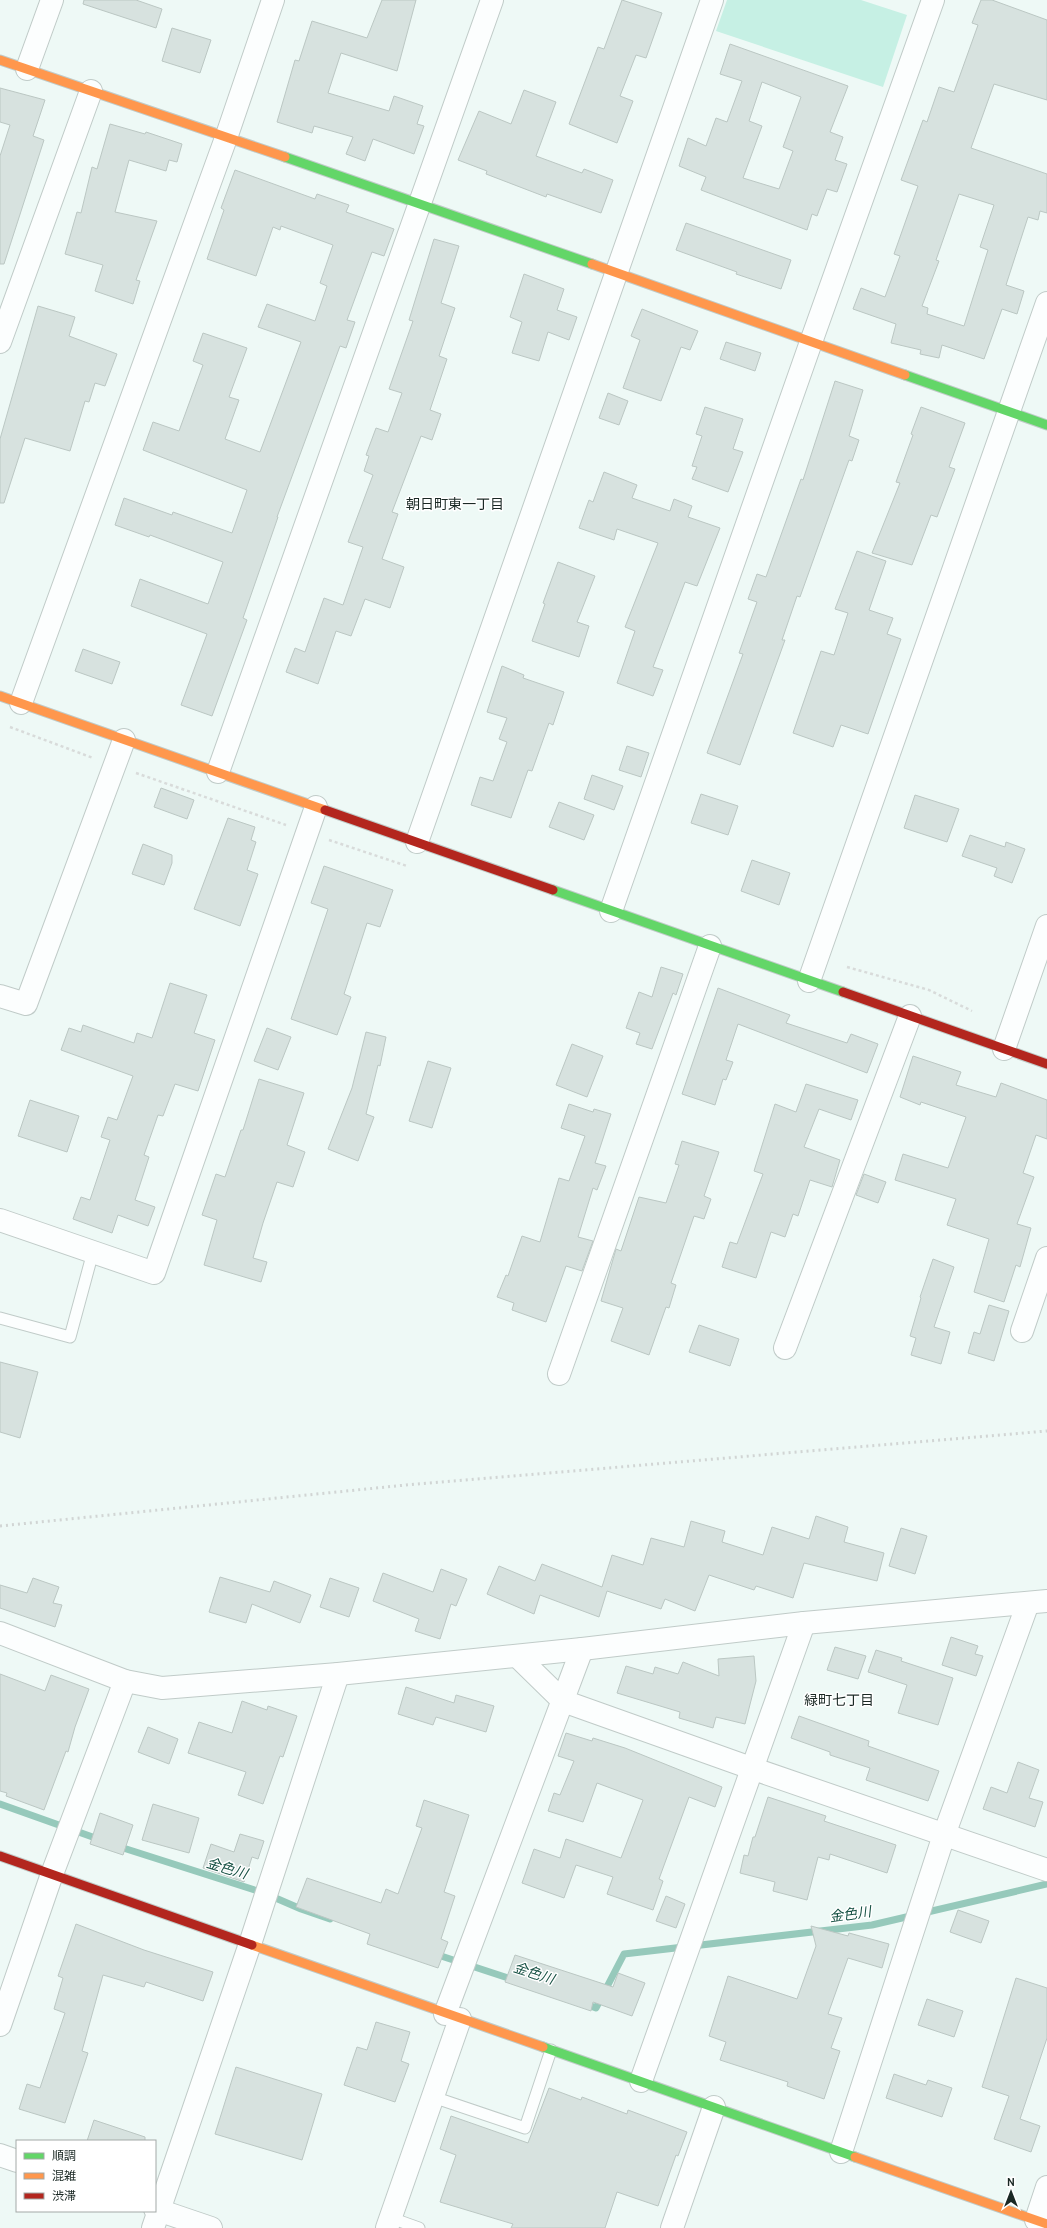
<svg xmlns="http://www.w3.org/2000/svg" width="1047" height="2228" viewBox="0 0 1047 2228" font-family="Cabin,'Noto Sans JP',sans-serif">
	<rect width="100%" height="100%" fill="#eef9f6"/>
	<path fill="#c6f0e4" d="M 727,0 L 861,0 L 907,15 L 883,87 L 716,31 Z"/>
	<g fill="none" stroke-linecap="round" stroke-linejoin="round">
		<g stroke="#96c9bb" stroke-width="7">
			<path d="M 0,1804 L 101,1840"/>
			<path d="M 117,1846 L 264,1893 L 301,1909 L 330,1919"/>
			<path d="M 435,1954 L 514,1980"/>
			<path d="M 583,2003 L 596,2008 L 624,1954 L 872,1925 L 1047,1884"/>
		</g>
	</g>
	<g fill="#d7e2df" stroke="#bbc7c3" fill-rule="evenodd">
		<path d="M 84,0 L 136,0 L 162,9 L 156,28 L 83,4 Z"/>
		<path d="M 382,0 L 416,0 L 397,71 L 341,53 L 328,93 L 389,111 L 394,96 L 423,106 L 417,124 L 424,126 L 414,154 L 373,139 L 365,161 L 346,154 L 353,137 L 314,126 L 312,133 L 277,122 L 295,60 L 299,61 L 312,21 L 367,38 Z"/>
		<path d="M 622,0 L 662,13 L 646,58 L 636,55 L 620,96 L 633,101 L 617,143 L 569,124 L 598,47 L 604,49 Z"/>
		<path d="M 981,0 L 992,0 L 1047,20 L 1047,100 L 994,84 L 971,148 L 1047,174 L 1047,213 L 1040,211 L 1038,220 L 1028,217 L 1006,285 L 1024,291 L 1017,314 L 1002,309 L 984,359 L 942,345 L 939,358 L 920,354 L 921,350 L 891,343 L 896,324 L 853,309 L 861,288 L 885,297 L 900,256 L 894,254 L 918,186 L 901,180 L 923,120 L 927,122 L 939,87 L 954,92 L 978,25 L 972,23 ZM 959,194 L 994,205 L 980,247 L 988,250 L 964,326 L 927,314 L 928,308 L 922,306 L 939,261 L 936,260 Z"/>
		<path d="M 172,28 L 211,40 L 200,73 L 162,61 Z"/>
		<path d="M 730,44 L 848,86 L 830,132 L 843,137 L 835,160 L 847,164 L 837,192 L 827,189 L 817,216 L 812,214 L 807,230 L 701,190 L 706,177 L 679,166 L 688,138 L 706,146 L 716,118 L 727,122 L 742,81 L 720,74 ZM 762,82 L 801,97 L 783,147 L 793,151 L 779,189 L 743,178 L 762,126 L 749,121 Z"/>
		<path d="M 0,88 L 45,100 L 33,136 L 44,140 L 4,264 L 0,264 L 0,156 L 10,125 L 0,122 Z"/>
		<path d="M 524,90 L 556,102 L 536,156 L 582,173 L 584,169 L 613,180 L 601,213 L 547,194 L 546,197 L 486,174 L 487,171 L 458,160 L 479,111 L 511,124 Z"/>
		<path d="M 110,124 L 145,134 L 146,132 L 182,144 L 177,162 L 169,160 L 166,171 L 129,160 L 115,212 L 157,221 L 136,280 L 140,281 L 133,304 L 95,291 L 103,265 L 65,254 L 77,212 L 81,213 L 92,167 L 97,169 Z"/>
		<path d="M 235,170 L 315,199 L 317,194 L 349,205 L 346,212 L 394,229 L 384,256 L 372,252 L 347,320 L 355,322 L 346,348 L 340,346 L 277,517 L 278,517 L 243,618 L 247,620 L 212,716 L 181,705 L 207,634 L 131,606 L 140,579 L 208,604 L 223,562 L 150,535 L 149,537 L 115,525 L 124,498 L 172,515 L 173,512 L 232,533 L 247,490 L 143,450 L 153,422 L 179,431 L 203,365 L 193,361 L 203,333 L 247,348 L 229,397 L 239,400 L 225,439 L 260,452 L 301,342 L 258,327 L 267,304 L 315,321 L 327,286 L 320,283 L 333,245 L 281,226 L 280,230 L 273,227 L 256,276 L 207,259 L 224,210 L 221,208 Z"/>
		<path d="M 686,223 L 791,260 L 781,289 L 736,274 L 737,272 L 676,250 Z"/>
		<path d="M 434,239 L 459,246 L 441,303 L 455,308 L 439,356 L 447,359 L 430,410 L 441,414 L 432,440 L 421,436 L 392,512 L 398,514 L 382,559 L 404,567 L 390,608 L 365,599 L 351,636 L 336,631 L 318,684 L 286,672 L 295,648 L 305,652 L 324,598 L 343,605 L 363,547 L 348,542 L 373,475 L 364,471 L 369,456 L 366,455 L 376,428 L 388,432 L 402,393 L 389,389 L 413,321 L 409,320 Z"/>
		<path d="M 524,274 L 564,289 L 557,310 L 577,317 L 569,340 L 548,332 L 539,361 L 512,353 L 522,322 L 510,317 Z"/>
		<path d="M 38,306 L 75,317 L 69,336 L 117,354 L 105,386 L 95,383 L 89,402 L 85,401 L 70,451 L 25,438 L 4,503 L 0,503 L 0,439 Z"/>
		<path d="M 642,309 L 698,331 L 690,350 L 681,347 L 661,401 L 623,388 L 640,340 L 631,336 Z"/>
		<path d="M 726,342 L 761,353 L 755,371 L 720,359 Z"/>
		<path d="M 835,381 L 863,390 L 849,436 L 859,440 L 852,461 L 849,460 L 800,597 L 797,596 L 782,640 L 785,640 L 740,765 L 707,753 L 743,654 L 739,653 L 757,602 L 748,599 L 757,574 L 766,577 L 801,479 L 803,480 Z"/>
		<path d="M 608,393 L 628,401 L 619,425 L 599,418 Z"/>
		<path d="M 705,407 L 743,419 L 733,449 L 743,452 L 728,492 L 692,479 L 697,467 L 692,466 L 702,436 L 696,434 Z"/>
		<path d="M 921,407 L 965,423 L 949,467 L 955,469 L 937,517 L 931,515 L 912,565 L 872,553 L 900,483 L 896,482 L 913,435 L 911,434 Z"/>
		<path d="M 604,472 L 637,485 L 632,498 L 670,511 L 674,499 L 692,506 L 688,517 L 720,528 L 697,586 L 685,582 L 653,667 L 663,670 L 653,696 L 617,683 L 635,631 L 625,627 L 658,543 L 617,529 L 614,540 L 579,528 L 589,500 L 593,502 Z"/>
		<path d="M 857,551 L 886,561 L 869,610 L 893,618 L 887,634 L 901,639 L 868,734 L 841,725 L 833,747 L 793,733 L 821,651 L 834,655 L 848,613 L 835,609 Z"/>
		<path d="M 558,562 L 595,576 L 577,622 L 589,626 L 579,657 L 532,641 L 545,604 L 543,603 Z"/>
		<path d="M 83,649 L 120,662 L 112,684 L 75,671 Z"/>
		<path d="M 502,666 L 524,675 L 523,678 L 564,692 L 553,725 L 549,723 L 532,771 L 528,770 L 511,818 L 471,805 L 480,777 L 493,781 L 507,742 L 499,739 L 507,718 L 487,712 Z"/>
		<path d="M 627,746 L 649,753 L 641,777 L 619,770 Z"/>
		<path d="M 592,775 L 623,786 L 614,810 L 584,799 Z"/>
		<path d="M 161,788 L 194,800 L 187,819 L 154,807 Z"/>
		<path d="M 701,794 L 738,806 L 728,835 L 691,823 Z"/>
		<path d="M 915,795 L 959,809 L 947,842 L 904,828 Z"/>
		<path d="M 559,802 L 594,815 L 584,840 L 549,827 Z"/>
		<path d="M 228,818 L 255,827 L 251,840 L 256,842 L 247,870 L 258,874 L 240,926 L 194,909 Z"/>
		<path d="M 970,835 L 1005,847 L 1006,842 L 1025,849 L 1012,883 L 994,876 L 997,868 L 962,856 Z"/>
		<path d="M 143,844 L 172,855 L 172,863 L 164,885 L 132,874 Z"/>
		<path d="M 752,860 L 790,873 L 779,905 L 741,891 Z"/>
		<path d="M 324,866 L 393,890 L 380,927 L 367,923 L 344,994 L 351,997 L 337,1035 L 291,1019 L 328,909 L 311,903 Z"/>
		<path d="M 661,967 L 683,974 L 676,995 L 673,993 L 652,1049 L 636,1044 L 640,1033 L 626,1028 L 639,992 L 652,997 Z"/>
		<path d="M 170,983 L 207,995 L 194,1033 L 215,1040 L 198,1091 L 175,1084 L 163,1116 L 158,1115 L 144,1155 L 149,1157 L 135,1200 L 155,1207 L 148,1226 L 118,1215 L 112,1233 L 73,1219 L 81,1197 L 90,1200 L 110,1140 L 101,1137 L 108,1117 L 117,1120 L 133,1076 L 61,1050 L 69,1028 L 81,1032 L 83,1025 L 134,1043 L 137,1033 L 152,1038 Z"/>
		<path d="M 718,988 L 790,1015 L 786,1023 L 847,1043 L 851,1034 L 878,1044 L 867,1073 L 738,1024 L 726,1060 L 733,1062 L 726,1080 L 723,1079 L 715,1105 L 682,1094 Z"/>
		<path d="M 267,1028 L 291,1037 L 278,1070 L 254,1061 Z"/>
		<path d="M 366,1032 L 386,1037 L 380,1066 L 378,1065 L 366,1114 L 374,1117 L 358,1161 L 328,1149 L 352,1088 Z"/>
		<path d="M 572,1044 L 603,1056 L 587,1097 L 556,1085 Z"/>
		<path d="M 913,1056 L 961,1072 L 956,1085 L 996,1097 L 1001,1083 L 1047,1100 L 1047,1139 L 1036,1135 L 1023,1173 L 1034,1177 L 1017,1224 L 1031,1228 L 1020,1267 L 1016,1265 L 1004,1302 L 974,1292 L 989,1239 L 947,1225 L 956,1199 L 895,1180 L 903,1154 L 948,1168 L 966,1117 L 921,1102 L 920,1105 L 900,1097 Z"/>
		<path d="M 428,1061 L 451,1068 L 432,1128 L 409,1121 Z"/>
		<path d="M 259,1079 L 304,1093 L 287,1145 L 305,1152 L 293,1187 L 277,1182 L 263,1223 L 253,1258 L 267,1262 L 261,1282 L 204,1265 L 217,1220 L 202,1215 L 216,1174 L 225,1177 L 241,1130 L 243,1130 Z"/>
		<path d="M 806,1084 L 858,1100 L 851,1120 L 819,1109 L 804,1147 L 840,1160 L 832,1187 L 810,1180 L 798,1216 L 793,1214 L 785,1237 L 771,1232 L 756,1278 L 722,1267 L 730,1242 L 737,1244 L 763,1174 L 754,1171 L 775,1104 L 796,1112 Z"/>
		<path d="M 30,1100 L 79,1116 L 67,1152 L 18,1136 Z"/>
		<path d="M 569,1104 L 593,1112 L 594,1109 L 611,1114 L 595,1163 L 606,1166 L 597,1190 L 593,1188 L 578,1237 L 593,1241 L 582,1271 L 566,1266 L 546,1322 L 512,1310 L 514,1303 L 497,1297 L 506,1275 L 508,1276 L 522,1236 L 540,1242 L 559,1178 L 569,1181 L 585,1136 L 561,1128 Z"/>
		<path d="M 682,1141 L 719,1152 L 704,1196 L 711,1199 L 704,1219 L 694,1216 L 671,1283 L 676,1285 L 669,1308 L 666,1307 L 649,1355 L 611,1341 L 623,1308 L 601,1301 L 616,1249 L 621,1251 L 639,1197 L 666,1203 L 679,1165 L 675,1164 Z"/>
		<path d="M 864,1174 L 886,1182 L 878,1203 L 856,1195 Z"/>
		<path d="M 933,1259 L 954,1267 L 934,1327 L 950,1332 L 941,1364 L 911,1355 L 916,1338 L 910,1336 L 921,1298 L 920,1297 Z"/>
		<path d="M 989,1305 L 1009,1311 L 994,1361 L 968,1353 L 974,1332 L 980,1334 Z"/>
		<path d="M 699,1325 L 739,1339 L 730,1366 L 689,1352 Z"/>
		<path d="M 0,1362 L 38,1372 L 20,1438 L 0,1432 Z"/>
		<path d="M 816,1516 L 848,1527 L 844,1542 L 884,1553 L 877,1581 L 804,1563 L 793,1598 L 756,1586 L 754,1590 L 709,1575 L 695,1611 L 665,1599 L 661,1609 L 607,1591 L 599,1617 L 540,1595 L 534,1614 L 487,1594 L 499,1566 L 535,1581 L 542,1564 L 602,1587 L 612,1555 L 643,1565 L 651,1538 L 684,1547 L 691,1521 L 725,1531 L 722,1542 L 763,1555 L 772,1527 L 809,1539 Z"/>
		<path d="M 901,1528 L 927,1536 L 915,1574 L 889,1566 Z"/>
		<path d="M 441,1569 L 467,1579 L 456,1606 L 451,1604 L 440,1639 L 415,1631 L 419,1619 L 373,1601 L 383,1573 L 433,1592 Z"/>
		<path d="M 220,1577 L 270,1592 L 274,1581 L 311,1595 L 300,1623 L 252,1604 L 246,1623 L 209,1612 Z"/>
		<path d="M 33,1578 L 59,1587 L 53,1603 L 62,1605 L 55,1627 L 0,1608 L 0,1585 L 27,1593 Z"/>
		<path d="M 330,1578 L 359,1588 L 349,1617 L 320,1607 Z"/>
		<path d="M 951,1637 L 978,1646 L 975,1654 L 983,1656 L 976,1676 L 942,1665 Z"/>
		<path d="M 835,1647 L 866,1656 L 858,1679 L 827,1670 Z"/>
		<path d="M 876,1650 L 902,1658 L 901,1661 L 953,1678 L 938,1725 L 898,1713 L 907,1685 L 868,1672 Z"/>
		<path d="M 754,1656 L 756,1681 L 745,1724 L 716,1717 L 713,1728 L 679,1718 L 680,1712 L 617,1693 L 626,1666 L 653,1674 L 655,1667 L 678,1674 L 683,1662 L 719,1676 L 718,1659 Z"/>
		<path d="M 0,1674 L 45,1691 L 51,1675 L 89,1689 L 75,1727 L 68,1752 L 66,1751 L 44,1810 L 6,1796 L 7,1793 L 0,1791 Z"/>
		<path d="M 406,1687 L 454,1703 L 456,1695 L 494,1706 L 486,1732 L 436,1717 L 433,1725 L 398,1714 Z"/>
		<path d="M 242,1701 L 267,1710 L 268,1706 L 297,1716 L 283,1757 L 280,1756 L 263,1804 L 238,1795 L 246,1772 L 188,1753 L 199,1722 L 232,1733 Z"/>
		<path d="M 799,1716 L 869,1741 L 868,1746 L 939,1771 L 928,1801 L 866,1780 L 870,1768 L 830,1755 L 830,1752 L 791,1738 Z"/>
		<path d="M 148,1727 L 178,1739 L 169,1764 L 138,1752 Z"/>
		<path d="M 566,1733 L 592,1741 L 593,1738 L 625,1748 L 722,1787 L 715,1807 L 689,1797 L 659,1879 L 663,1881 L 653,1910 L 607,1894 L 613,1877 L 576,1865 L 564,1898 L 522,1883 L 534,1849 L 560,1858 L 566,1839 L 621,1858 L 643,1800 L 597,1783 L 583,1822 L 548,1811 L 554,1793 L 560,1795 L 574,1761 L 558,1756 Z"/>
		<path d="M 1018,1762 L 1039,1770 L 1029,1798 L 1043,1802 L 1035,1827 L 983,1809 L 991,1787 L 1007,1793 Z"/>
		<path d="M 768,1797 L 826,1816 L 824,1821 L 896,1845 L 887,1873 L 830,1854 L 829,1860 L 818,1857 L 807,1900 L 773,1891 L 775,1882 L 740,1873 L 744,1855 L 748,1856 L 753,1837 L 755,1837 Z"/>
		<path d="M 424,1800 L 469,1815 L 444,1892 L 455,1896 L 441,1939 L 448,1942 L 438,1968 L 367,1944 L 370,1934 L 296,1907 L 307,1878 L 381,1903 L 386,1889 L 398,1894 L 422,1828 L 416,1826 Z"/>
		<path d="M 153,1804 L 199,1818 L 189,1853 L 142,1840 Z"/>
		<path d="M 100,1813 L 133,1825 L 123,1855 L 90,1844 Z"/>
		<path d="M 240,1834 L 264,1841 L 258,1859 L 252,1857 L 244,1882 L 203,1868 L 211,1844 L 234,1852 Z"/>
		<path d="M 666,1896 L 685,1904 L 676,1928 L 656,1921 Z"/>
		<path d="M 958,1910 L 989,1921 L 981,1943 L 950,1932 Z"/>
		<path d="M 76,1924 L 144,1950 L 213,1972 L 203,2001 L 146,1982 L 144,1987 L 103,1975 L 82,2051 L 88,2053 L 65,2123 L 19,2109 L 27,2084 L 40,2088 L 65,2013 L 54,2009 L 63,1978 L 58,1976 Z"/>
		<path d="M 811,1926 L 848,1936 L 849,1933 L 889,1944 L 882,1968 L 848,1958 L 828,2014 L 842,2018 L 831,2048 L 840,2051 L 824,2099 L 787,2086 L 788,2082 L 720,2060 L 726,2042 L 709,2036 L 728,1976 L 797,1999 L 816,1946 Z"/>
		<path d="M 515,1955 L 613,1987 L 618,1973 L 645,1983 L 632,2016 L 593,2002 L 591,2011 L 505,1982 Z"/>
		<path d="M 1016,1978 L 1047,1988 L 1047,2038 L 1020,2119 L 1040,2126 L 1031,2152 L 994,2139 L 1009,2096 L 982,2087 Z"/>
		<path d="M 927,1999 L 963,2011 L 954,2037 L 918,2025 Z"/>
		<path d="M 376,2022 L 410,2032 L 401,2061 L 409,2064 L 395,2102 L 344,2085 L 357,2047 L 367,2050 Z"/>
		<path d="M 236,2067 L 322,2094 L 302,2160 L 215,2134 Z"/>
		<path d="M 894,2074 L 926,2085 L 928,2080 L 952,2088 L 942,2117 L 886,2098 Z"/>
		<path d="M 549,2088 L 581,2100 L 582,2097 L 627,2114 L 628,2110 L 687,2132 L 678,2156 L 676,2155 L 658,2206 L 617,2192 L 605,2228 L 511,2228 L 513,2224 L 440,2202 L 456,2155 L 440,2149 L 451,2116 L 528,2143 Z"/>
		<path d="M 94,2120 L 145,2137 L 145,2141 L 87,2141 Z"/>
	</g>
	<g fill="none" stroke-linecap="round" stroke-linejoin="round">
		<g stroke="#c0cbc8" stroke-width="13">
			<g id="lane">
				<path d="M 0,1318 L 70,1337 L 93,1252"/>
				<path d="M 433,2097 L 525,2128 L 551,2050"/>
				<path d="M 391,2218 L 419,2228"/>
			</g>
		</g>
		<g stroke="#c0cbc8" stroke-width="24">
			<g id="street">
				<path d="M 27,69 L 52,0"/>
				<path d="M 0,342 L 91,91"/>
				<path d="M 21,703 L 226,138 L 273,0"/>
				<path d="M 218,772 L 492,0"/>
				<path d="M 417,842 L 712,0"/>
				<path d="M 611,911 L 811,342 L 933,0"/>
				<path d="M 809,981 L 1047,303"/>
				<path d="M 0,996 L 26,1004 L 124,740"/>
				<path d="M 1004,1049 L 1047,926"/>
				<path d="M 0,1220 L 154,1273 L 316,807"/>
				<path d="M 1022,1331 L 1047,1258"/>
				<path d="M 785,1348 L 910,1016"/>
				<path d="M 559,1374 L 710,946"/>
				<path d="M 0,1633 L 125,1681 L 162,1688 L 338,1674 L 582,1649 L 804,1623 L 1047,1601"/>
				<path d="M 517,1656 L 563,1701 L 751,1768 L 1047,1870"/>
				<path d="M 445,2014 L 582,1649"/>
				<path d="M 0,2025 L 52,1874 L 125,1681"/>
				<path d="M 641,2081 L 804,1623"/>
				<path d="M 841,2152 L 944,1835 L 1028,1603"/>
				<path d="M 0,2155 L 17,2161"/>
				<path d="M 155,2209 L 211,2228"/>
				<path d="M 1036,2220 L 1047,2187"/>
				<path d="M 153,2228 L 250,1944 L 338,1674"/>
				<path d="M 387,2228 L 460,2019"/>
				<path d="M 672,2228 L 714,2107"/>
			</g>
		</g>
		<g stroke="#c0cbc8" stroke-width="11">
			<g id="fast">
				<path d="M 285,157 L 592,264"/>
				<path d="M 905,375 L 1047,425"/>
				<path d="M 553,890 L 843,992"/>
				<path d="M 543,2047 L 855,2157"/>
			</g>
		</g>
		<g stroke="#c0cbc8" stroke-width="11">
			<g id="slow">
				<path d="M 0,60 L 285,157"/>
				<path d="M 592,264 L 905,375"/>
				<path d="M 0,696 L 325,810"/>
				<path d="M 252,1945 L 543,2047"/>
				<path d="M 855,2157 L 1047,2224"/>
			</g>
		</g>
		<g stroke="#c0cbc8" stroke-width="11">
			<g id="jam">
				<path d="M 325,810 L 553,890"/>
				<path d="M 843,992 L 1047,1064"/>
				<path d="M 0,1856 L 252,1945"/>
			</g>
		</g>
		<g stroke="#d8dbda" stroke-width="2.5" stroke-dasharray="3 3" stroke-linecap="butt">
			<path d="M 10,727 L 93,758"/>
			<path d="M 136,773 L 286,825"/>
			<path d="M 329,840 L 407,866"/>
			<path d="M 847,967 L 929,990 L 972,1011"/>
		</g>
		<use href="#lane" stroke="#fcfefe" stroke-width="11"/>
		<use href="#street" stroke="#fcfefe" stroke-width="22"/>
		<use href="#fast" stroke="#63d668" stroke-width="9"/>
		<use href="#slow" stroke="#ff974d" stroke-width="9"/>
		<use href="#jam" stroke="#b3261e" stroke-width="9"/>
		<path stroke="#d1d5d4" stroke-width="3" stroke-dasharray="2 4" stroke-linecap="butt" d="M 0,1526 L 406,1485 L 1047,1431"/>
	</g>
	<g text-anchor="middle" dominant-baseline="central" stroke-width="3" stroke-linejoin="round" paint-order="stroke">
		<g font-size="14" fill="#1a2824" stroke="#fff">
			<text x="455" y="504">朝日町東一丁目</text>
			<text x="839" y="1700">緑町七丁目</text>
		</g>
		<g font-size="14" font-style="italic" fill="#175144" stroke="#fff">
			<text transform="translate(227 1868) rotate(17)">金色川</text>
			<text transform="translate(850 1914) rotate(-8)">金色川</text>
			<text transform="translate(534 1973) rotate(18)">金色川</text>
		</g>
	</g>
	<rect x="16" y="2140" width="140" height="72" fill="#ffffff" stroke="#a3a9a7"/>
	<rect x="24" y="2153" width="20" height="6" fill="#63d668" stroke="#a3a9a7"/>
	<text x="52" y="2160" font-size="12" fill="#1a2824">順調</text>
	<rect x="24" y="2173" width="20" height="6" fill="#ff974d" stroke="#a3a9a7"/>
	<text x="52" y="2180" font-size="12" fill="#1a2824">混雑</text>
	<rect x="24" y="2193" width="20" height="6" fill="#b3261e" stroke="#a3a9a7"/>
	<text x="52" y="2200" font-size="12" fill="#1a2824">渋滞</text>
	<g transform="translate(1011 2192)" stroke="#ffffff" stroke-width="3" paint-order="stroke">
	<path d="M0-3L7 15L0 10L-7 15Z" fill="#1a2824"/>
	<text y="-6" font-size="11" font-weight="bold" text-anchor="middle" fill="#1a2824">N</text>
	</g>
</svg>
